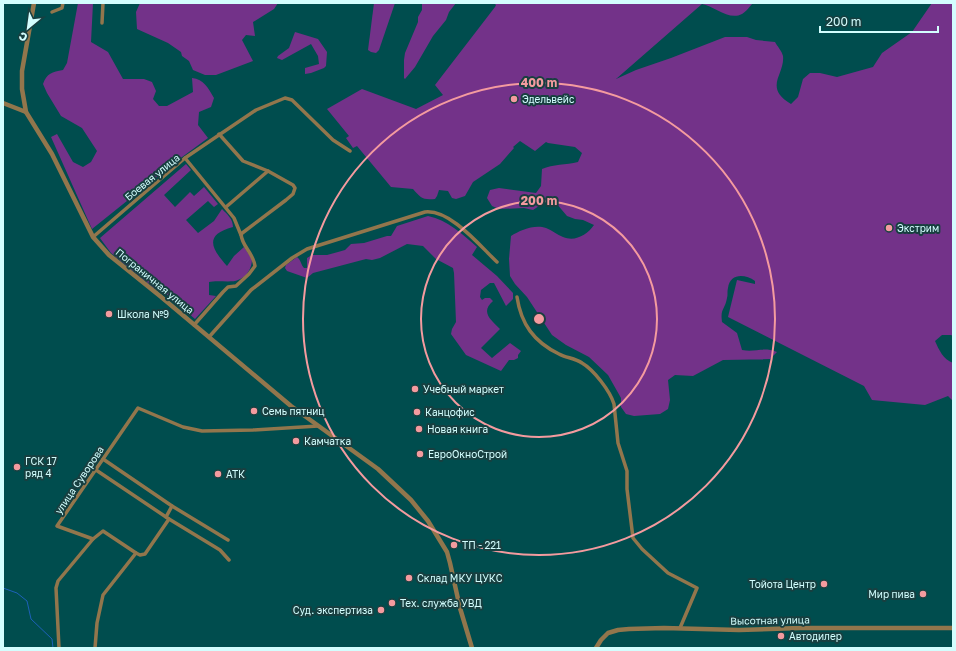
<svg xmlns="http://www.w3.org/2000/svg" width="956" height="651" viewBox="0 0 956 651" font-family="'Golos Text',sans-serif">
	<rect width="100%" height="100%" fill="#004d4e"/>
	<g fill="#733289">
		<path d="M 78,3 L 93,3 L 91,42 L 108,52 L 123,79 L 144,79 L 152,82 L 156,91 L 153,99 L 159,106 L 167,106 L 193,92 L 192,78 C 204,79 208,88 214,98 L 211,107 L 199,112 L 198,125 L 208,138 L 178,160 L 92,229 L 51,137 L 57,134 L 73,162 L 83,167 L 91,162 L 97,151 L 82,128 L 61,116 L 47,93 L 43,84 C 47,73 52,72 63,70 L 67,63 Z"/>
		<path d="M 140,3 L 278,3 L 274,9 L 253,22 L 255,36 L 246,35 L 242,40 L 253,61 L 216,75 L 205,75 L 193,70 L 189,61 L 182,56 L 181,52 L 168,43 L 137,29 L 136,12 Z"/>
		<path d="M 374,3 L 395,3 L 379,50 L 376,53 L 371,52 L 368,50 Z"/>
		<path d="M 422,3 L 456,3 L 449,12 L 446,20 L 433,36 L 415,67 L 405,79 L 404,78 L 404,60 L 405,53 L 418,22 L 418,17 L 422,10 Z"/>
		<path d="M 494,3 L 753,3 C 750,6 746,12 742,14 C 729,21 714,6 702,4 L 616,79 L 636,70 L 671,58 L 725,37 L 747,37 L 756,40 L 775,42 C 777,46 782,51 783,56 C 785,75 763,87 791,104 L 798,97 L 803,79 L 810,73 L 820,73 L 837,77 L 873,67 L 882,53 L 912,32 L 932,3 L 953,3 L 953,336 L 951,335 L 942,335 L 935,341 C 939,350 943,359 953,363 L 953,401 L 948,396 L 925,405 L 872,400 L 864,386 L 728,317 L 737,280 L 755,284 L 755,281 C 745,274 730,273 728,288 C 727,292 728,295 727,298 C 725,310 720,308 722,322 L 737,333 L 742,350 C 756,353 762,346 777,352 L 770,359 L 723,360 L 693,376 L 675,375 L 668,380 L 670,400 L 668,409 L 660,414 L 634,416 L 626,414 L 621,407 L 621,398 L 608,375 L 589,357 L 566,345 L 552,335 L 527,297 L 515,284 L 510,276 L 509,259 L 511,236 C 520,230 535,224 546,228 C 552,230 557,235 563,237 C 575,242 587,235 594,225 L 583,220 L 575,219 L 567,216 L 556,203 L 548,200 L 533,210 L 524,208 L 499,209 L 492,206 L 487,198 L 490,190 L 499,188 L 536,193 L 541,186 L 542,169 C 553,164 566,165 578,162 L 582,153 L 575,147 L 548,143 L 546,142 L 535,151 L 520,141 L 513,147 L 514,148 L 500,164 L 473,182 L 465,196 L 456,199 L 452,198 L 448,191 L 439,190 L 437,196 L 435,199 C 422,200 421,198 413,189 L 391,187 L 357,146 L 353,148 L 346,138 L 349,136 L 327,109 L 362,89 L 416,109 L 443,95 L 435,85 L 495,7 L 496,5 Z"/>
		<path d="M 295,32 L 318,39 L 327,52 L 326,66 L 324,68 L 311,73 L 305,74 L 305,68 L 319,64 L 318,56 L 311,44 L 282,60 L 277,58 L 278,56 L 289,48 Z"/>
		<path d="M 186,164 L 191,170 L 164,195 L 175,207 L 190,192 L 194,196 L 204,187 L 218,204 L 214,207 L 208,201 L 186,220 L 198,233 L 214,221 L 222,209 C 227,214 233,219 233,227 C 203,235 212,249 227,266 L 234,256 L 244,247 L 252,259 C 252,268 247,277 238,280 C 232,283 217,280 209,282 L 209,295 L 216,296 L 195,319 L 165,293 L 154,288 L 111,253 L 100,238 Z"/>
		<path d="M 428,216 C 448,220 462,234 477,247 L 472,255 L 497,276 L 513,293 L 513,299 L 506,306 L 494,283 L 490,283 L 481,290 L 480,297 L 482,300 L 485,298 L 490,298 L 493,301 C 480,312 491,320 500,329 L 481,348 L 492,358 L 510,343 L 521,351 L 518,355 L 518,358 L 514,360 L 509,360 L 501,371 L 466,355 L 451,334 L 452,329 L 456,322 L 454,273 L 453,268 L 436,259 L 423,246 L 407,244 L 380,258 L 372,260 L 366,259 L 313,273 L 307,278 L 287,271 L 285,268 L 286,265 L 297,257 C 301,260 301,265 304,268 L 307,268 L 307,258 L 312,255 L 327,255 L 338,252 L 345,250 L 351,244 L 364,243 L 387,236 L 391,236 L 397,226 Z"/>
	</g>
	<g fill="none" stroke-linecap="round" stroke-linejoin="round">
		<path stroke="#1d61b8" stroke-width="1" d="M 3,588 L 17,593 L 27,601 L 31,619 L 52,639 L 53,648"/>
		<g stroke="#92764c" stroke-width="3.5">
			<path d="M 52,12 L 62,8 L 63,3"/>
			<path d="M 102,23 L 103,3"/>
			<path d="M 185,158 L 256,110 L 285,98 L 292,100 L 333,140 L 350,151"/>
			<path d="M 226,207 L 268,171"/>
			<path d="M 93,237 L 185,158 L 234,218 L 241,235"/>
			<path d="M 517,297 C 521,324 534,342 559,354 C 566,358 575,358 582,363 C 594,370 610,391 614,404 L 618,443 L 627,471 L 627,489 L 633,538 L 642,549 L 668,573 L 697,588 L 680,628"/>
			<path d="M 194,325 L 223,292 L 228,287 L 236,286 L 249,274 L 255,266 C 253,252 242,247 241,234 L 286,200 L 293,194 L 295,188 L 293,185 L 268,171 L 243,161 L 219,134"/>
			<path d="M 209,337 L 251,290 L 292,258 L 307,249 L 425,212 C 450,209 480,246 497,262"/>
			<path d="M 103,459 L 172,506 L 228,540"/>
			<path d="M 96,470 L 169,519 L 220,550 L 229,560"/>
			<path d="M 166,517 L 172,506"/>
			<path d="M 93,539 L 103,531 L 136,553 L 140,555 L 145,554 L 169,519"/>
			<path d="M 59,648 L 56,588 L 58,581 L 93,539 L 57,526 L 138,408 L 183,427 L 202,431 L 253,430 L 318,426"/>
			<path d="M 95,648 L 97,623 L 103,595 L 136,553"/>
		</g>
		<g stroke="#92764c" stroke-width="4.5">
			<path d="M 34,3 L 22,71 L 22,89 L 26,112 L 52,154 L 93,237 L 109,255 L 160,296 L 291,406 L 378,469 L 411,500 L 428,521 L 447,552 L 450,563 L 460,608 L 472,648"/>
			<path d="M 3,103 L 26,112"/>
			<path d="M 596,648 L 601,640 L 608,633 L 618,630 L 629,629 L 664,628 L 739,630 L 800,628 L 953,628"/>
		</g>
	</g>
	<g fill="none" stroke="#f49b9f" stroke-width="2">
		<circle cx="539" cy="319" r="118"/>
		<circle cx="539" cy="319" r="236"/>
	</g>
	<g fill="#f49b9f" stroke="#183f40" stroke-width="1.5">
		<circle cx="514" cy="99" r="4"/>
		<circle cx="889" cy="228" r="4"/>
		<circle cx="109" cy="314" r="4"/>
		<circle cx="415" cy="389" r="4"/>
		<circle cx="254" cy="411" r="4"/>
		<circle cx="417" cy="412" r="4"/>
		<circle cx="419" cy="429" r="4"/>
		<circle cx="296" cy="441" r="4"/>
		<circle cx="420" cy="454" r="4"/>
		<circle cx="17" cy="467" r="4"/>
		<circle cx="218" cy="474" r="4"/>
		<circle cx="454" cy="545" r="4"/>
		<circle cx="409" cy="578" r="4"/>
		<circle cx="824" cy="584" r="4"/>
		<circle cx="923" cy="594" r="4"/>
		<circle cx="392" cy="603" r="4"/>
		<circle cx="381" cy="610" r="4"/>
		<circle cx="781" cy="636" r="4"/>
	</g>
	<g text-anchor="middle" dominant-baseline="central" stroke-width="4" stroke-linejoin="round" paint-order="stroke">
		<g font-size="10" fill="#d3fefe" stroke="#183f40" text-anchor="start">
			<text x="522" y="99">Эдельвейс</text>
			<text x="897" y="228">Экстрим</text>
			<text x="117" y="314">Школа №9</text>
			<text x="423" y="389">Учебный маркет</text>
			<text x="262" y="411">Семь пятниц</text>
			<text x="425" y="412">Канцофис</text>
			<text x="427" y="429">Новая книга</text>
			<text x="304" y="441">Камчатка</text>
			<text x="428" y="454">ЕвроОкноСтрой</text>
			<text x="25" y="461">ГСК 17<tspan x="25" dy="12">ряд 4</tspan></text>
			<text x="226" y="474">АТК</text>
			<text x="462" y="545">ТП - 221</text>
			<text x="417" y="578">Склад МКУ ЦУКС</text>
			<text x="816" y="584" text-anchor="end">Тойота Центр</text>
			<text x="915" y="594" text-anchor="end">Мир пива</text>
			<text x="400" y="603">Тех. служба УВД</text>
			<text x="373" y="610" text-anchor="end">Суд. экспертиза</text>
			<text x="789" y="636">Автодилер</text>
		</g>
		<g font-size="10" fill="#d3fefe" stroke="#183f40">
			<text transform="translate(152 177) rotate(-39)">Боевая улица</text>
			<text transform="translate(155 281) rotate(39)">Пограничная улица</text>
			<text transform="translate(79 480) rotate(-56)">улица Суворова</text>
			<text transform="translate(770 620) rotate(-1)">Высотная улица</text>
		</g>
	</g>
	<circle cx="539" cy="319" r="6" fill="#f49b9f" stroke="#183f40" stroke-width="2"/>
	<g font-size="12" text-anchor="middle" font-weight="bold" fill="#f49b9f" stroke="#183f40" stroke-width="4" stroke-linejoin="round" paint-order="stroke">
		<text x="539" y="87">400 m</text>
		<text x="539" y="205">200 m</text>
	</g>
	<rect width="956" height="651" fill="none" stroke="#d3fefe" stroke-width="8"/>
	<g transform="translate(28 28) rotate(209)" stroke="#183f40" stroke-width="3" paint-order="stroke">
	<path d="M0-3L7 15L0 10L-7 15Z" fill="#d3fefe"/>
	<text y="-6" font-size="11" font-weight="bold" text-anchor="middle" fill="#d3fefe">С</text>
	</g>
	<path d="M820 26v6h118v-6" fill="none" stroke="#d3fefe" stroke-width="2"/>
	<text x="826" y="26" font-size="12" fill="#d3fefe" stroke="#183f40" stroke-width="3" paint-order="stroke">200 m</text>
</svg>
